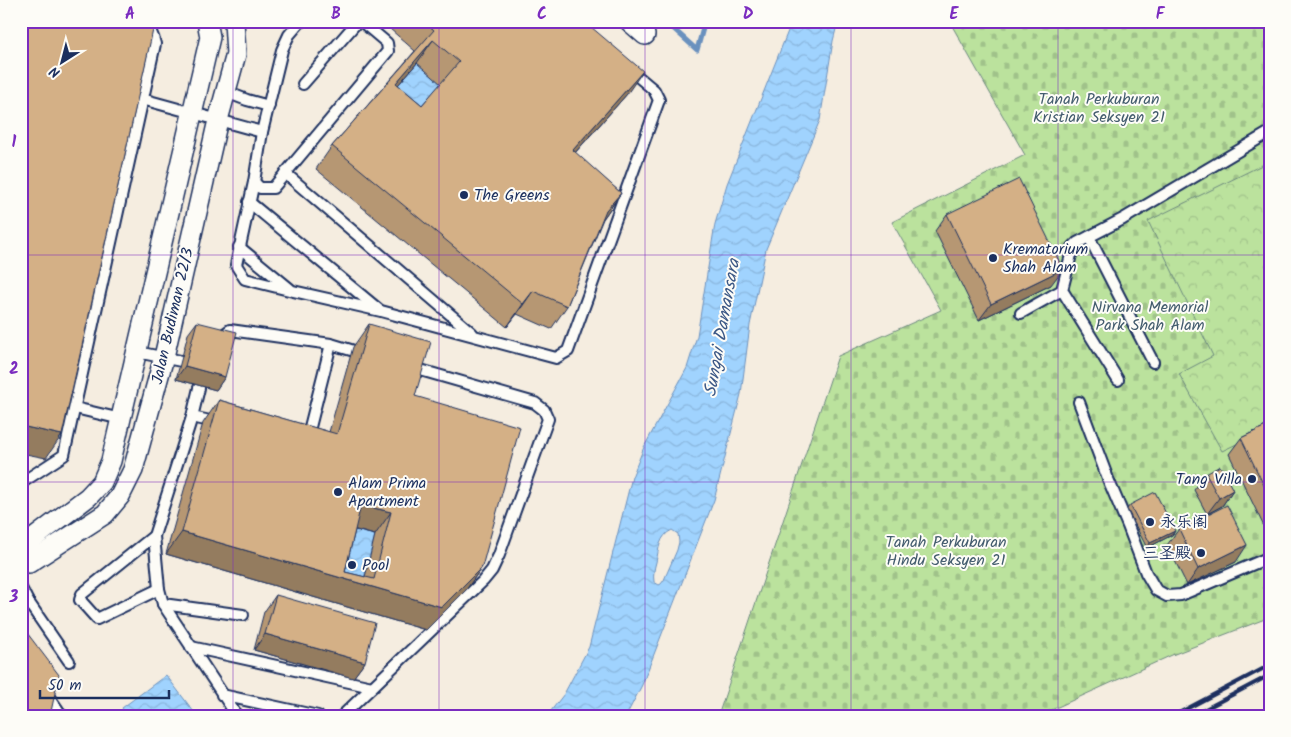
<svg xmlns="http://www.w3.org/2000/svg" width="1291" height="737" viewBox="0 0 1291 737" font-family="Kalam,'LXGW WenKai TC',sans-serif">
	<defs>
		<pattern id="cemetery-stones" width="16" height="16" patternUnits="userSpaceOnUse" patternTransform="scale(1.25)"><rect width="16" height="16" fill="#bbe29d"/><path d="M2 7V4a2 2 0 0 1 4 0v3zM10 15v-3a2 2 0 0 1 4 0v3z" fill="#a0c28a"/></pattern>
		<pattern id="park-crowns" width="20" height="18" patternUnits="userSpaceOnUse" patternTransform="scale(1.25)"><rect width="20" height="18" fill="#bbe29d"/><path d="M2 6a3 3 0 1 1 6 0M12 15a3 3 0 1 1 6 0" fill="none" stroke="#a0c28a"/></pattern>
		<pattern id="water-waves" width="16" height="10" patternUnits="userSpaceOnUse" patternTransform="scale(1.25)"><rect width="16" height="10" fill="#a0d3fe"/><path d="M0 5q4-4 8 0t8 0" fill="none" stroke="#89b5dc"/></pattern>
	</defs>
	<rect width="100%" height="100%" fill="#f5ede0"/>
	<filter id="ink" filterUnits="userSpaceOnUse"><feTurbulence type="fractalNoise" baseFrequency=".02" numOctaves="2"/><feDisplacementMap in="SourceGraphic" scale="10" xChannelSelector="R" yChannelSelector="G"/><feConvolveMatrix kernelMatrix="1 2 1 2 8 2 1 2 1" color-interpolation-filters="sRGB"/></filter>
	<g filter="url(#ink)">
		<path fill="url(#cemetery-stones)" stroke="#6b887e" d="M 955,21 L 1270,21 L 1270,617 L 1172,655 L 1038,716 L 718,716 L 838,356 L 941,310 L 892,222 L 1025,155 L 951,24 Z"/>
		<path fill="url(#park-crowns)" stroke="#6b887e" d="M 1264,164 L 1270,175 L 1270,428 L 1222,451 L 1179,374 L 1213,356 L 1148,221 Z"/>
		<g fill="url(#water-waves)" stroke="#6b91be" fill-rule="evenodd">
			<path d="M 792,21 L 838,21 L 833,41 L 820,120 L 766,249 L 750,325 L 741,394 L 714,500 L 642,685 L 626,716 L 547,716 L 564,694 L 589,647 L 632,477 L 644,447 L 687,368 L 697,336 L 715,224 L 727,184 ZM 672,530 L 678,534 L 679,542 L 677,550 L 664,580 L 661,584 L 659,585 L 654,582 C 653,575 654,569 656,562 C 659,549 659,536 672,530 Z"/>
			<path d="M 417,63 L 443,85 L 406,128 L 380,106 Z"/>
			<path d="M 345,527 L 375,535 L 358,602 L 329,594 Z"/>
			<path d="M 166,675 L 197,716 L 127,716 L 122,708 Z"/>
		</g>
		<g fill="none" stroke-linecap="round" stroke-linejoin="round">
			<path stroke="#6b91be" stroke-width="5" d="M 665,21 L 697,50 L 705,21"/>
			<g stroke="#1b2f5e" stroke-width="14">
				<g id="lane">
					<path d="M 301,21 L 289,35 L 282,50 L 262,132 L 254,182 L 236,265 L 245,279 L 293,291 L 381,311 L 556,358 L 568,351 L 659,100 L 654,90 L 629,69"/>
					<path d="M 303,84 L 358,21"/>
					<path d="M 226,92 L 247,100 L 269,106"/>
					<path d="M 142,99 L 262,132"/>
					<path d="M 285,173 L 472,333"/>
					<path d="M 254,182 L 260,188 L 273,188 L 388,51 L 387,43 L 361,21"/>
					<path d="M 249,202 L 378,309"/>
					<path d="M 1089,237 L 1153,362"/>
					<path d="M 239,247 L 290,289"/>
					<path d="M 1062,290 L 1118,380"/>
					<path d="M 1021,313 L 1062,290 L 1073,247 L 1077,243 L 1123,219 L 1270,132"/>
					<path d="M 219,338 L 230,330 L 331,344 L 364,354"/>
					<path d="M 137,352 L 181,361"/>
					<path d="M 199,388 L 192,417 L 154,536 L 159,589 L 163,604 L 237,716"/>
					<path d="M 1079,402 L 1108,479 L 1128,526 L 1146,573 L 1156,590 L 1167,596 L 1181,595 L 1270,557"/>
					<path d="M 75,408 L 121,419"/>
					<path d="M 192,417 L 219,423"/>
					<path d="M 305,436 L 309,431 L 331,344"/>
					<path d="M 21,483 L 64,455 L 155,44 C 151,27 147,25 130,21"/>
					<path d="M 154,536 L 82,594 L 80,600 L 97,619 L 159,589"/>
					<path d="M 21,588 L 27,600 L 69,661"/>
					<path d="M 163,604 L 243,615"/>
					<path d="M 191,647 L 372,687"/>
					<path d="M 45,691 L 62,716"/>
					<path d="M 222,695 L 318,716"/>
					<path d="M 342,716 L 483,581 L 492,570 L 499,555 L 548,419 L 544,410 L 535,403 L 410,367"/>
				</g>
			</g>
			<g stroke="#1b2f5e" stroke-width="22">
				<g id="street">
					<path d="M 629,21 L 645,35"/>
					<path d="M 21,548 L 88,497 L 102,482 L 111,461 L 210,37 L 207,21"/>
					<path d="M 29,563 L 105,514 L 120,496 L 133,470 L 164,357 L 218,120 L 236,54 L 234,21"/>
				</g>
			</g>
			<use href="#lane" stroke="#fdfcf7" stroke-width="10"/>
			<use href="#street" stroke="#fdfcf7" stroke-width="19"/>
			<g stroke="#1b2f5e" stroke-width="4">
				<path d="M 1173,716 L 1270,665"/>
				<path d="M 1192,716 L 1270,675"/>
			</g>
		</g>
		<g fill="#b69773" stroke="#1b2f5e" fill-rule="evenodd">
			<path d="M 381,21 L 584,21 L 627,94 L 575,153 L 621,193 L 603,219 L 567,306 L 551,329 L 517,314 L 507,327 L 316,169 L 332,146 L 415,51 ZM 417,63 L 441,84 L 422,105 L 398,85 Z"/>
			<path d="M 947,214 L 1051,285 L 979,320 L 935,231 Z"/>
			<path d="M 197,322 L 225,377 L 216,390 L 176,379 L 188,334 Z"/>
			<path d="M 369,324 L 415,396 L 482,567 L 466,590 L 426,630 L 166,554 L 203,423 L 219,400 L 329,432 L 353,347 ZM 355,530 L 375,535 L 365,577 L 345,572 Z"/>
			<path d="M 1270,424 L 1270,539 L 1229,454 L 1241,438 Z"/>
			<path d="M 1206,474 L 1233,490 L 1222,506 L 1207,514 L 1194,490 Z"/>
			<path d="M 1130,505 L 1175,531 L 1172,535 L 1147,548 L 1127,509 Z"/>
			<path d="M 1179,529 L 1236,562 L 1187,585 L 1167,545 Z"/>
			<path d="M 276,595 L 365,662 L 353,678 L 254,650 L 264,612 Z"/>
		</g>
		<g fill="#947b5e" stroke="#1b2f5e">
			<path d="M 433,40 L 417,63 L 380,106 L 396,83 Z"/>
			<path d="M 643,71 L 627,94 L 557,173 L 573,150 Z"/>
			<path d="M 621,193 L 605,216 L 590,233 L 606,210 Z"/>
			<path d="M 1063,269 L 1051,285 L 979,320 L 991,304 Z"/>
			<path d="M 533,291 L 517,314 L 507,327 L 523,304 Z"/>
			<path d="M 185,366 L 225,377 L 216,390 L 176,379 Z"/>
			<path d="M 21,426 L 62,435 L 46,458 L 21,453 Z"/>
			<path d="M 1233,490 L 1222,506 L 1207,514 L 1219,498 Z"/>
			<path d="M 361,505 L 391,512 L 375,535 L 345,527 Z"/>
			<path d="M 1175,531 L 1172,535 L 1147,548 L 1150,543 Z"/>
			<path d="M 182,532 L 442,607 L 482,567 L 466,590 L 426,630 L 166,554 Z"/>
			<path d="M 1247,545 L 1236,562 L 1187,585 L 1198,569 Z"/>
			<path d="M 265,634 L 365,662 L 353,678 L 254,650 Z"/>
		</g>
		<g fill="#d4b086" stroke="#1b2f5e" fill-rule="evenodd">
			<path d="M 21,21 L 155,21 L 62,435 L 21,426 Z"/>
			<path d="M 423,21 L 584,21 L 643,71 L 573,150 L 621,193 L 606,210 L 567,306 L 533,291 L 523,304 L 332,146 L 434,30 ZM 433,40 L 459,62 L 422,105 L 396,83 Z"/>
			<path d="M 1019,179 L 1063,269 L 991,304 L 947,214 Z"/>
			<path d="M 197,322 L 237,332 L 225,377 L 185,366 Z"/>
			<path d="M 369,324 L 431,342 L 415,396 L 520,427 L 482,567 L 442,607 L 182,532 L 219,400 L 337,434 ZM 361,505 L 391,512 L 374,579 L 345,572 Z"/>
			<path d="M 1270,424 L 1270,447 L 1267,448 L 1270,454 L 1270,498 L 1241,438 Z"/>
			<path d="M 1220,466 L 1233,490 L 1219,498 L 1206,474 Z"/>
			<path d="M 1155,492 L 1175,531 L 1150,543 L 1130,505 Z"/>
			<path d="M 1227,505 L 1247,545 L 1198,569 L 1179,529 Z"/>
			<path d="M 276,595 L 375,623 L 365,662 L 265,634 Z"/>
			<path d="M 21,625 L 59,675 L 50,716 L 21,716 Z"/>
		</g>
	</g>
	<path fill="none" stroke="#7b2cbf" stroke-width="1" stroke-opacity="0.55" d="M 233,21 L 233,716M 439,21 L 439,716M 645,21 L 645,716M 851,21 L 851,716M 1058,21 L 1058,716M 21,255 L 1270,255M 21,482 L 1270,482"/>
	<g fill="#1b2f5e" stroke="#fdfcf7" stroke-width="2">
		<circle cx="464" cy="195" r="5"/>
		<circle cx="993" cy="258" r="5"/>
		<circle cx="1252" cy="479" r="5"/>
		<circle cx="338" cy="492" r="5"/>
		<circle cx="1150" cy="522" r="5"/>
		<circle cx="1201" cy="553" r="5"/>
		<circle cx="352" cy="565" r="5"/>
	</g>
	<g text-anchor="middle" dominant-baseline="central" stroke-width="4" stroke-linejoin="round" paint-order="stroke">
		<g font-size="16" fill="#435c6e" stroke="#fdfcf7">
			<text x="1099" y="99">Tanah Perkuburan<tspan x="1099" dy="18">Kristian Seksyen 21</tspan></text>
			<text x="1150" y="307">Nirvana Memorial<tspan x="1150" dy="18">Park Shah Alam</tspan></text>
			<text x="946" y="542">Tanah Perkuburan<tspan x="946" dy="18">Hindu Seksyen 21</tspan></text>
		</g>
		<g font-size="16" fill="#1b2f5e" stroke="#fdfcf7" text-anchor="start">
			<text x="474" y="195">The Greens</text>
			<text x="1003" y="249">Krematorium<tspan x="1003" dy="18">Shah Alam</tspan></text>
			<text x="1242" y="479" text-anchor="end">Tang Villa</text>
			<text x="348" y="483">Alam Prima<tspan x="348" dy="18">Apartment</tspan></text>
			<text x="1160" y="522">永乐阁</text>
			<text x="1191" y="553" text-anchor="end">三圣殿</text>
			<text x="362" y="565">Pool</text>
		</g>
		<g font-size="16" fill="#1b2f5e" stroke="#fdfcf7">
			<text transform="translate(173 316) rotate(-77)">Jalan Budiman 22/3</text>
		</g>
		<g font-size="18" font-style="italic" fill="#3c5886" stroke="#fdfcf7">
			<text transform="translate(723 328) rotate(-80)">Sungai Damansara</text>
		</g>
	</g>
	<rect width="1291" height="737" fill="none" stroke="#fdfcf7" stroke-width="55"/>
	<g transform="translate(62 62) rotate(216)" stroke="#fdfcf7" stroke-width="4" paint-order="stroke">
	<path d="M0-4L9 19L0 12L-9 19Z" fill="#1b2f5e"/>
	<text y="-8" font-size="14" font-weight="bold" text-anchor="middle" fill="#1b2f5e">N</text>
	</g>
	<path d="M40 690v8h129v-8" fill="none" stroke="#1b2f5e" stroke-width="2.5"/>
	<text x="48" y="690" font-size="15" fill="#1b2f5e" stroke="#fdfcf7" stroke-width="4" paint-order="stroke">50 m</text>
	<rect x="28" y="28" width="1236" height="682" fill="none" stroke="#7b2cbf" stroke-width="2"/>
	<g font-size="16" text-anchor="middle" font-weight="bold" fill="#7b2cbf">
		<text x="130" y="19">A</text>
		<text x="336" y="19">B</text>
		<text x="542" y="19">C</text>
		<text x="748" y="19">D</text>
		<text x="954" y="19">E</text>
		<text x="1160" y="19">F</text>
		<text x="14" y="147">1</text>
		<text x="14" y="374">2</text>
		<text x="14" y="602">3</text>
	</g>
</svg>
